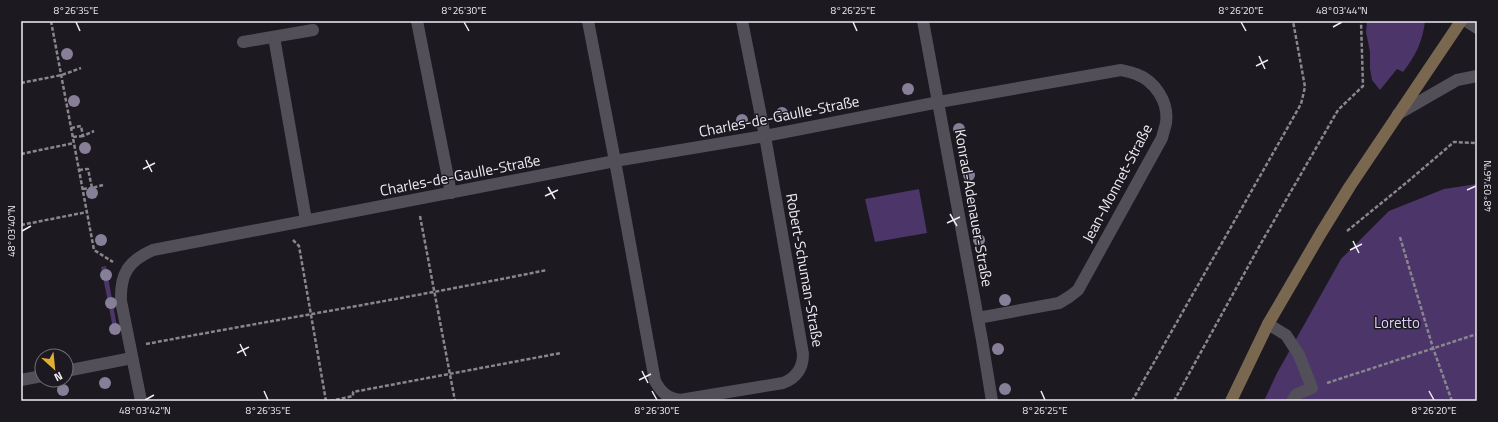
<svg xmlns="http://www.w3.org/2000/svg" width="1498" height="422" viewBox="0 0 1498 422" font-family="'Titillium Web',sans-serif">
	<rect width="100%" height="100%" fill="#1c1921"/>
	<g fill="#4b3569">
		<path d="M 1367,21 L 1425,21 C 1423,41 1415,57 1403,72 L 1397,69 L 1380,90 L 1372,80 L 1370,69 L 1370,52 L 1366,32 Z"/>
		<path d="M 1477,184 L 1477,401 L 1264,401 L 1277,373 L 1341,259 L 1389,211 L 1444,189 Z"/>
		<path d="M 919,189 L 927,233 L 875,242 L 865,199 Z"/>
		<path d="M 106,266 L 118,332 L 114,333 L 101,267 Z"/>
	</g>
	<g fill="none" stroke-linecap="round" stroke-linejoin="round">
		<g stroke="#89868d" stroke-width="2.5" stroke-dasharray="4 2" stroke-linecap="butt">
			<path d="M 51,21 L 94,250 L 113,262"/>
			<path d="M 21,83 L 62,75 L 81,68"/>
			<path d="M 71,128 L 81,126 L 83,136 L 94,131"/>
			<path d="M 73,137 L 83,136"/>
			<path d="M 21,154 L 74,143"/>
			<path d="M 79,170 L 88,169 L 92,188 L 103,185"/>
			<path d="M 83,189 L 92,188"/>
			<path d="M 420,216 L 455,401"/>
			<path d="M 21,225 L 87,212"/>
			<path d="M 1347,231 L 1406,183 L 1454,142 L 1477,143"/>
			<path d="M 1400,237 L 1433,348 L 1452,401"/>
			<path d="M 293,240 L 299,246 L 326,401"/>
			<path d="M 146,344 C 280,319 414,297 547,270"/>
			<path d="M 1327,383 L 1477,334"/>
			<path d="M 330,401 L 353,396 L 353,392 L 561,353"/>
			<path d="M 1132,401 L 1301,104 L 1305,87 L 1293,21"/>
			<path d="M 1174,401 L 1260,245 L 1338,110 L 1363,86 L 1361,21"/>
		</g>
		<g stroke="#524f58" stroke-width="12">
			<path d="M 417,21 L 451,193"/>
			<path d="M 274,37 L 306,220"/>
			<path d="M 243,42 L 313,30"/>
			<path d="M 1268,324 L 1286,335 L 1299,355 L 1312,388 L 1297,394 L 1292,401"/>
		</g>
		<g stroke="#524f58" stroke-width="12">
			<path d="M 588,21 L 615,161 L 655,381 C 661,392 667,398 680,400 L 783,383 C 796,378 803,369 803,354 L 765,136 L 742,21"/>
			<path d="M 923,21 L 982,340 L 992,401"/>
			<path d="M 1466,21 L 1477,28"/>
			<path d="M 1398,114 L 1457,80 L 1477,76"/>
			<path d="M 66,371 L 132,358"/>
			<path d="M 21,380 L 42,376"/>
			<path d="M 141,401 L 121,301 C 120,274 128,261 153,250 L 615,161 L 765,136 L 939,102 L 1121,70 C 1125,71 1131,72 1136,74 C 1155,81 1169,102 1166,123 C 1165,128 1163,133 1162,138 L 1078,290 L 1069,297 L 1059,303 L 978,318"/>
		</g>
		<path stroke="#79684f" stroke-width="12" d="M 1231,401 L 1268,324 L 1321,233 L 1350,186 L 1461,21"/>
	</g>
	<g fill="#877e97">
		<circle cx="67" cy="54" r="6"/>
		<circle cx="908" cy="89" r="6"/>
		<circle cx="74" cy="101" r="6"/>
		<circle cx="782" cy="113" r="6"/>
		<circle cx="742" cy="120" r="6"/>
		<circle cx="959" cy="129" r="6"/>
		<circle cx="85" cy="148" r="6"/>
		<circle cx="969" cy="175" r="6"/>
		<circle cx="92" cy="193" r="6"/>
		<circle cx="101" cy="240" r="6"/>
		<circle cx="979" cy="240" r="6"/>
		<circle cx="106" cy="275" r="6"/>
		<circle cx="1005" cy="300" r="6"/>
		<circle cx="111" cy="303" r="6"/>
		<circle cx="115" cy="329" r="6"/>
		<circle cx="998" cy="349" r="6"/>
		<circle cx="105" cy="383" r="6"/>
		<circle cx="1005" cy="389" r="6"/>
		<circle cx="63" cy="390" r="6"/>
	</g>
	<path fill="none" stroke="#eeecf1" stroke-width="1.5" d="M 76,22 L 80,31M 464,22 L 469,31M 853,22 L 857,31M 1241,22 L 1246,31M 1333,27 L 1342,22M 1259,56 L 1265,69M 1256,66 L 1268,60M 146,160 L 152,172M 143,169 L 155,163M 548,187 L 555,199M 1467,190 L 1476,186M 545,196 L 558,190M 950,214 L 957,226M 947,223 L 960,217M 22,231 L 31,226M 1353,241 L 1359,253M 1350,250 L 1362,244M 240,344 L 246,356M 237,353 L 249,347M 642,371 L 648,383M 639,380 L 651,374M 264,391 L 268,400M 652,391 L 657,400M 1041,391 L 1045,400M 1429,391 L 1434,400M 145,400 L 154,395"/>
	<g text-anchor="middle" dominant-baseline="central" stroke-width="3" stroke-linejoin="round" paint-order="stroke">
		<g font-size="15" fill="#eeecf1" stroke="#1c1921">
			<text transform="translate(779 116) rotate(-11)">Charles-de-Gaulle-Straße</text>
			<text transform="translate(460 175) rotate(-11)">Charles-de-Gaulle-Straße</text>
			<text transform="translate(1117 183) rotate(-62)">Jean-Monnet-Straße</text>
			<text transform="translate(974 208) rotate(80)">Konrad-Adenauer-Straße</text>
			<text transform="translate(805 270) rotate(80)">Robert-Schuman-Straße</text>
		</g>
		<g font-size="15" fill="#dfd1f8" stroke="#1c1921">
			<text x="1397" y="322">Loretto</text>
		</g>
	</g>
	<rect width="1498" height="422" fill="none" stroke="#1c1921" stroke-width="44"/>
	<g transform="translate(54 368) rotate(153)"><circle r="19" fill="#1c1921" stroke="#706d74"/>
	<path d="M0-3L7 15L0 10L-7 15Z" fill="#e3ae34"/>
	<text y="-6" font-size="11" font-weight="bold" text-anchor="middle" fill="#eeecf1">N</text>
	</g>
	<rect x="22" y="22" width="1454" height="378" fill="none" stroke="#eeecf1" stroke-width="1.5"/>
	<g font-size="10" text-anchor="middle" fill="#eeecf1">
		<text x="76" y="14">8°26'35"E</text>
		<text x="464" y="14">8°26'30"E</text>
		<text x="853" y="14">8°26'25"E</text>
		<text x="1241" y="14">8°26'20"E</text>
		<text x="1342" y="14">48°03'44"N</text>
		<text transform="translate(1487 186) rotate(-90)" y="4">48°03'46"N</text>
		<text transform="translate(11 231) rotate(-90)" y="4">48°03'40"N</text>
		<text x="145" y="414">48°03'42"N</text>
		<text x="268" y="414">8°26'35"E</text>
		<text x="657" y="414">8°26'30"E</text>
		<text x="1045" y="414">8°26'25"E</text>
		<text x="1434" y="414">8°26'20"E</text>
	</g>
</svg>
